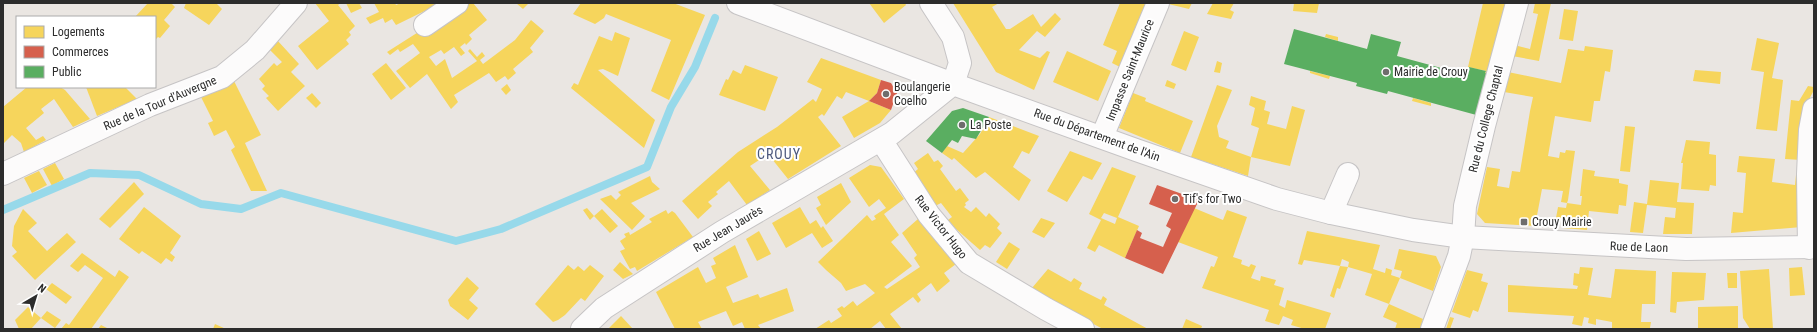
<svg xmlns="http://www.w3.org/2000/svg" width="1817" height="332" viewBox="0 0 1817 332" font-family="'Roboto Condensed',sans-serif">
	<rect width="100%" height="100%" fill="#eae6e2"/>
	<g fill="#f6d55c" fill-rule="evenodd">
		<path d="M 148,3 L 171,3 L 175,7 L 164,20 L 170,26 L 160,38 L 158,37 L 155,40 L 155,17 L 135,17 Z"/>
		<path d="M 186,3 L 216,3 L 222,9 L 209,25 L 184,8 Z"/>
		<path d="M 315,3 L 341,3 L 338,5 L 355,26 L 349,32 L 351,35 L 346,40 L 349,44 L 317,70 L 298,46 L 329,21 Z"/>
		<path d="M 346,3 L 359,3 L 362,8 L 351,13 Z"/>
		<path d="M 374,3 L 395,3 L 396,5 L 401,3 L 441,3 L 396,25 L 392,19 L 385,23 L 383,18 L 370,24 L 366,18 L 379,12 Z"/>
		<path d="M 464,3 L 473,3 L 487,20 L 469,35 L 472,39 L 466,45 L 465,43 L 460,47 L 465,53 L 461,56 L 454,47 L 444,54 L 441,50 L 429,57 L 436,66 L 445,59 L 452,78 L 477,61 L 468,51 L 470,49 L 477,57 L 482,52 L 485,56 L 480,60 L 483,64 L 515,40 L 531,20 L 544,31 L 530,48 L 533,52 L 513,69 L 516,73 L 508,80 L 505,76 L 496,82 L 489,73 L 454,95 L 458,102 L 451,109 L 427,74 L 410,88 L 396,71 L 420,53 L 413,44 L 400,52 L 398,49 L 390,55 L 387,52 Z"/>
		<path d="M 516,3 L 529,3 L 523,9 Z"/>
		<path d="M 581,3 L 673,3 L 705,15 L 669,100 L 651,91 L 671,40 L 606,14 L 604,18 L 595,24 L 573,14 Z"/>
		<path d="M 869,3 L 905,3 L 906,5 L 884,23 Z"/>
		<path d="M 953,3 L 999,3 L 992,7 L 1006,29 L 1010,29 L 1033,14 L 1041,27 L 1055,13 L 1061,19 L 1045,37 L 1037,31 L 1019,50 L 1040,58 L 1047,51 L 1050,52 L 1034,90 L 996,72 Z"/>
		<path d="M 1120,3 L 1149,3 L 1120,67 L 1112,63 L 1117,51 L 1103,45 Z"/>
		<path d="M 1164,3 L 1192,3 L 1189,9 Z"/>
		<path d="M 1213,3 L 1234,3 L 1230,10 L 1234,12 L 1231,19 L 1207,14 Z"/>
		<path d="M 1294,3 L 1319,3 L 1317,13 L 1293,11 Z"/>
		<path d="M 1483,3 L 1507,3 L 1490,74 L 1485,73 L 1486,71 L 1468,67 Z"/>
		<path d="M 1535,3 L 1551,3 L 1539,61 L 1512,56 L 1514,45 L 1530,49 L 1538,14 L 1533,13 Z"/>
		<path d="M 1564,9 L 1578,11 L 1573,41 L 1559,39 Z"/>
		<path d="M 1184,31 L 1199,37 L 1186,71 L 1171,65 Z"/>
		<path d="M 615,32 L 630,38 L 618,76 L 603,69 L 598,70 L 655,120 L 644,148 L 571,88 L 574,83 L 578,85 L 599,36 L 612,41 Z"/>
		<path d="M 1326,34 L 1338,37 L 1338,41 L 1325,37 Z"/>
		<path d="M 1757,38 L 1779,43 L 1772,78 L 1783,80 L 1777,131 L 1756,129 L 1764,72 L 1751,70 Z"/>
		<path d="M 277,40 L 299,64 L 291,72 L 305,86 L 278,111 L 266,98 L 269,96 L 262,89 L 265,86 L 259,79 L 274,63 L 277,66 L 282,62 L 269,49 Z"/>
		<path d="M 1585,46 L 1613,50 L 1610,72 L 1605,71 L 1600,101 L 1594,101 L 1591,122 L 1555,116 L 1548,156 L 1559,158 L 1560,152 L 1565,153 L 1566,150 L 1575,151 L 1568,200 L 1567,203 L 1561,202 L 1563,191 L 1542,189 L 1535,226 L 1485,223 L 1477,214 L 1487,167 L 1500,169 L 1497,186 L 1509,188 L 1512,171 L 1520,172 L 1530,111 L 1533,97 L 1504,92 L 1508,72 L 1561,83 L 1568,49 L 1584,51 Z"/>
		<path d="M 1067,51 L 1111,71 L 1098,101 L 1053,82 Z"/>
		<path d="M 821,58 L 881,80 L 877,93 L 869,101 L 846,92 L 842,99 L 837,96 L 824,116 L 822,114 L 818,117 L 841,146 L 788,179 L 768,154 L 750,166 L 770,190 L 747,205 L 729,181 L 716,192 L 718,194 L 708,202 L 712,206 L 698,219 L 682,201 L 738,152 L 777,127 L 813,99 L 816,102 L 822,89 L 807,82 Z"/>
		<path d="M 1217,61 L 1222,63 L 1220,73 L 1214,72 Z"/>
		<path d="M 386,63 L 406,88 L 391,100 L 372,74 Z"/>
		<path d="M 745,65 L 778,77 L 765,111 L 719,95 L 726,79 L 728,80 L 733,70 L 741,74 Z"/>
		<path d="M 1695,70 L 1721,72 L 1720,84 L 1693,81 Z"/>
		<path d="M 1310,71 L 1330,76 L 1329,79 L 1310,73 Z"/>
		<path d="M 233,79 L 261,135 L 245,143 L 267,191 L 251,191 L 231,150 L 235,147 L 226,130 L 214,136 L 208,123 L 213,121 L 201,97 Z"/>
		<path d="M 1167,80 L 1176,84 L 1174,89 L 1165,86 Z"/>
		<path d="M 507,84 L 511,90 L 506,95 L 501,89 Z"/>
		<path d="M 1217,85 L 1232,90 L 1217,126 L 1219,137 L 1229,141 L 1226,148 L 1251,157 L 1259,128 L 1251,125 L 1255,108 L 1249,105 L 1251,96 L 1266,101 L 1264,110 L 1270,112 L 1267,124 L 1286,129 L 1292,106 L 1305,110 L 1290,166 L 1251,157 L 1248,176 L 1191,157 Z"/>
		<path d="M 1808,86 L 1814,87 L 1814,90 L 1807,103 L 1801,160 L 1785,159 L 1791,100 L 1799,101 Z"/>
		<path d="M 27,87 L 60,87 L 65,90 L 90,119 L 73,127 L 54,99 L 41,109 L 44,113 L 26,128 L 36,140 L 43,136 L 46,140 L 24,152 L 21,143 L 12,135 L 3,144 L 3,107 Z"/>
		<path d="M 86,87 L 125,87 L 137,99 L 97,116 Z"/>
		<path d="M 312,93 L 321,103 L 316,108 L 306,98 Z"/>
		<path d="M 1133,93 L 1146,98 L 1145,101 L 1193,121 L 1180,153 L 1119,128 Z"/>
		<path d="M 1413,98 L 1431,103 L 1431,106 L 1412,101 Z"/>
		<path d="M 869,101 L 891,110 L 880,123 L 854,138 L 842,117 Z"/>
		<path d="M 989,117 L 1039,136 L 1029,154 L 1022,151 L 1013,167 L 1031,180 L 1019,201 L 985,172 L 976,178 L 954,158 L 952,160 L 942,153 L 947,146 L 963,153 L 980,134 Z"/>
		<path d="M 1625,126 L 1635,127 L 1630,172 L 1620,171 Z"/>
		<path d="M 1686,140 L 1710,142 L 1709,154 L 1716,155 L 1716,186 L 1710,185 L 1709,191 L 1681,189 L 1683,163 L 1681,163 Z"/>
		<path d="M 1070,151 L 1102,163 L 1092,180 L 1083,176 L 1067,202 L 1047,191 Z"/>
		<path d="M 928,153 L 934,162 L 938,160 L 943,166 L 940,169 L 956,191 L 960,188 L 969,200 L 965,203 L 966,205 L 964,207 L 971,212 L 976,207 L 986,217 L 989,213 L 1000,224 L 997,228 L 1002,233 L 990,248 L 985,245 L 980,250 L 956,229 L 948,220 L 952,217 L 941,203 L 935,206 L 911,175 L 918,169 L 914,163 Z"/>
		<path d="M 1739,156 L 1775,159 L 1772,182 L 1795,185 L 1796,175 L 1801,175 L 1802,227 L 1731,233 L 1733,212 L 1743,213 L 1746,173 L 1737,172 Z"/>
		<path d="M 55,163 L 64,179 L 52,186 L 43,169 Z"/>
		<path d="M 870,165 L 881,167 L 904,199 L 884,214 L 899,235 L 891,242 L 912,266 L 884,287 L 887,289 L 920,267 L 914,258 L 917,255 L 902,233 L 918,219 L 956,264 L 944,273 L 950,281 L 937,292 L 931,283 L 917,294 L 921,300 L 918,303 L 913,297 L 890,314 L 902,329 L 886,329 L 880,321 L 870,329 L 815,329 L 829,320 L 831,323 L 842,316 L 837,309 L 842,306 L 844,308 L 853,301 L 857,306 L 875,293 L 865,284 L 846,291 L 841,283 L 826,270 L 818,262 L 867,215 L 872,221 L 876,219 L 874,216 L 886,208 L 879,199 L 869,207 L 849,178 Z"/>
		<path d="M 1112,167 L 1136,176 L 1118,217 L 1139,226 L 1125,258 L 1099,245 L 1095,252 L 1087,248 L 1101,220 L 1089,214 ZM 1104,213 L 1117,218 L 1115,224 L 1101,218 Z"/>
		<path d="M 1583,169 L 1595,171 L 1594,176 L 1619,179 L 1619,183 L 1628,185 L 1626,206 L 1619,205 L 1618,214 L 1589,211 L 1587,230 L 1563,228 L 1564,219 L 1556,218 L 1558,207 L 1566,208 L 1567,203 L 1581,205 L 1582,196 L 1580,196 Z"/>
		<path d="M 39,171 L 47,185 L 32,193 L 24,178 Z"/>
		<path d="M 650,176 L 652,182 L 660,189 L 631,203 L 645,216 L 632,230 L 600,199 L 611,195 L 616,200 L 621,195 L 618,192 Z"/>
		<path d="M 1650,180 L 1679,183 L 1677,202 L 1694,203 L 1692,234 L 1663,234 L 1665,217 L 1675,218 L 1676,208 L 1647,205 L 1643,233 L 1630,232 L 1634,202 L 1647,204 Z"/>
		<path d="M 134,182 L 144,194 L 110,228 L 99,219 Z"/>
		<path d="M 841,183 L 851,202 L 826,225 L 816,208 L 821,205 L 817,197 Z"/>
		<path d="M 144,207 L 181,236 L 170,253 L 175,257 L 172,262 L 166,258 L 161,264 L 142,251 L 139,254 L 119,239 Z"/>
		<path d="M 800,207 L 810,224 L 816,220 L 821,228 L 823,226 L 833,241 L 822,248 L 812,233 L 786,248 L 772,223 Z"/>
		<path d="M 587,208 L 594,216 L 602,209 L 618,226 L 610,233 L 594,216 L 590,220 L 583,210 Z"/>
		<path d="M 1194,208 L 1223,220 L 1227,210 L 1247,217 L 1233,257 L 1242,260 L 1241,264 L 1249,267 L 1251,264 L 1256,266 L 1251,278 L 1260,281 L 1261,276 L 1276,280 L 1274,285 L 1284,288 L 1279,305 L 1285,308 L 1287,300 L 1331,313 L 1325,329 L 1305,329 L 1291,325 L 1293,320 L 1283,316 L 1279,325 L 1265,321 L 1269,310 L 1202,288 L 1211,266 L 1214,267 L 1218,257 L 1178,242 Z"/>
		<path d="M 23,209 L 37,223 L 28,231 L 47,251 L 67,233 L 76,242 L 35,280 L 12,256 L 17,252 L 12,246 L 14,226 Z"/>
		<path d="M 666,210 L 668,214 L 672,211 L 675,213 L 693,237 L 637,271 L 635,267 L 630,269 L 620,251 L 625,249 L 620,241 L 626,237 L 624,234 L 629,232 L 630,235 L 652,222 L 649,219 Z"/>
		<path d="M 1041,218 L 1055,223 L 1044,238 L 1032,232 Z"/>
		<path d="M 759,231 L 771,254 L 757,261 L 746,239 Z"/>
		<path d="M 1307,231 L 1380,245 L 1373,269 L 1385,273 L 1386,268 L 1392,270 L 1391,275 L 1400,278 L 1389,304 L 1365,295 L 1372,274 L 1348,267 L 1349,262 L 1342,259 L 1340,266 L 1304,260 L 1302,265 L 1298,264 Z"/>
		<path d="M 1009,242 L 1020,249 L 1007,269 L 996,262 Z"/>
		<path d="M 735,245 L 748,277 L 726,287 L 733,303 L 758,294 L 760,298 L 787,288 L 794,311 L 758,325 L 761,329 L 745,329 L 742,322 L 733,326 L 726,311 L 698,322 L 702,329 L 675,329 L 656,292 L 698,267 L 706,283 L 716,278 L 711,266 L 716,264 L 713,258 Z"/>
		<path d="M 1399,249 L 1436,256 L 1441,267 L 1433,291 L 1400,278 L 1402,271 L 1394,269 Z"/>
		<path d="M 82,253 L 115,277 L 119,270 L 129,277 L 91,329 L 61,329 L 66,323 L 69,325 L 103,278 L 85,265 L 78,272 L 70,266 Z"/>
		<path d="M 620,262 L 633,274 L 623,279 L 613,270 Z"/>
		<path d="M 568,265 L 574,270 L 578,266 L 584,271 L 590,265 L 604,276 L 585,301 L 581,298 L 565,315 L 558,320 L 553,322 L 535,304 Z"/>
		<path d="M 1340,266 L 1348,267 L 1340,289 L 1337,288 L 1334,298 L 1330,296 Z"/>
		<path d="M 1580,267 L 1593,268 L 1588,295 L 1611,298 L 1615,269 L 1656,271 L 1655,304 L 1642,304 L 1641,322 L 1651,322 L 1650,328 L 1612,329 L 1612,322 L 1596,319 L 1596,325 L 1588,323 L 1589,318 L 1584,317 L 1582,326 L 1572,324 L 1574,316 L 1508,312 L 1508,285 L 1577,289 L 1578,286 L 1573,285 L 1574,273 L 1579,274 Z"/>
		<path d="M 1802,267 L 1805,295 L 1790,296 L 1789,268 Z"/>
		<path d="M 1048,269 L 1071,282 L 1074,278 L 1082,283 L 1079,289 L 1101,300 L 1103,296 L 1107,299 L 1104,305 L 1148,329 L 1103,329 L 1059,306 L 1032,288 Z"/>
		<path d="M 1769,269 L 1773,329 L 1750,329 L 1743,318 L 1740,271 Z"/>
		<path d="M 1467,270 L 1483,274 L 1481,281 L 1488,283 L 1478,312 L 1473,310 L 1470,318 L 1452,312 Z"/>
		<path d="M 1672,272 L 1706,273 L 1704,300 L 1677,302 L 1676,313 L 1670,312 Z"/>
		<path d="M 1727,273 L 1737,273 L 1737,288 L 1728,288 Z"/>
		<path d="M 467,277 L 479,288 L 469,300 L 478,308 L 468,320 L 450,306 L 448,300 Z"/>
		<path d="M 52,283 L 72,297 L 66,304 L 46,289 Z"/>
		<path d="M 1389,304 L 1423,319 L 1420,329 L 1395,329 L 1397,323 L 1383,317 Z"/>
		<path d="M 1738,306 L 1738,329 L 1698,329 L 1698,307 Z"/>
		<path d="M 28,307 L 41,318 L 31,329 L 19,329 L 15,320 Z"/>
		<path d="M 47,311 L 61,320 L 55,328 L 41,318 Z"/>
		<path d="M 621,316 L 633,329 L 608,329 Z"/>
		<path d="M 1450,317 L 1454,318 L 1450,329 L 1446,329 Z"/>
		<path d="M 1186,319 L 1202,326 L 1201,329 L 1182,329 Z"/>
		<path d="M 215,324 L 226,329 L 213,329 Z"/>
		<path d="M 101,325 L 109,329 L 98,329 Z"/>
	</g>
	<g fill="#d6604d">
		<path d="M 881,80 L 891,83 L 897,93 L 891,110 L 869,101 L 877,93 Z"/>
		<path d="M 1157,185 L 1199,200 L 1163,274 L 1125,258 L 1137,230 L 1142,233 L 1140,238 L 1163,247 L 1171,229 L 1166,226 L 1172,213 L 1149,204 Z"/>
	</g>
	<g fill="#5aae61">
		<path d="M 1294,29 L 1367,49 L 1371,34 L 1401,42 L 1397,56 L 1467,75 L 1469,67 L 1486,71 L 1485,73 L 1490,74 L 1480,116 L 1388,91 L 1387,94 L 1356,86 L 1357,83 L 1284,64 Z"/>
		<path d="M 963,108 L 989,117 L 976,139 L 962,136 L 958,143 L 952,140 L 942,153 L 926,141 L 952,111 Z"/>
	</g>
	<g fill="none" stroke-linecap="round" stroke-linejoin="round">
		<path stroke="#97d9ea" stroke-width="8" d="M 3,210 L 90,173 L 139,175 L 201,204 L 241,209 L 281,193 L 456,241 L 501,229 L 647,167 L 671,107 L 695,67 L 715,18"/>
		<g stroke="#c6c4c5" stroke-width="24">
			<g id="minor">
				<path d="M 738,3 L 953,84 L 1136,150 L 1277,199 L 1331,213 L 1413,230 L 1463,237 L 1686,249 L 1814,247"/>
				<path d="M 425,25 L 457,3"/>
				<path d="M 1102,137 L 1158,3"/>
				<path d="M 881,140 L 929,215 L 969,263 L 1046,309 L 1083,329"/>
				<path d="M 3,174 L 150,105 L 222,77 L 255,50 L 296,3"/>
				<path d="M 1331,213 L 1348,174"/>
				<path d="M 1809,248 L 1808,174 L 1810,130 L 1814,109"/>
				<path d="M 582,329 L 604,308 L 722,232 L 892,133 L 953,84 L 960,63 L 953,37 L 931,3"/>
				<path d="M 1432,329 L 1459,256 L 1463,237 L 1465,206 L 1484,126 L 1517,3"/>
			</g>
		</g>
		<use href="#minor" stroke="#fcfbfb" stroke-width="22"/>
	</g>
	<g fill="#6e6d6c" stroke="#fff" stroke-width="1.5">
		<circle cx="1386" cy="72" r="4"/>
		<circle cx="886" cy="94" r="4"/>
		<circle cx="962" cy="125" r="4"/>
		<circle cx="1175" cy="199" r="4"/>
		<rect x="1520" y="218" width="8" height="8" rx="2"/>
	</g>
	<g text-anchor="middle" dominant-baseline="central" stroke-width="4" stroke-linejoin="round" paint-order="stroke">
		<g font-size="12" fill="#2c2c2c" stroke="#fff">
			<text transform="translate(1130 70) rotate(-68)">Impasse Saint-Maurice</text>
			<text transform="translate(160 103) rotate(-23)">Rue de la Tour d'Auvergne</text>
			<text transform="translate(1486 119) rotate(-76)">Rue du College Chaptal</text>
			<text transform="translate(1097 135) rotate(20)">Rue du Département de l'Ain</text>
			<text transform="translate(941 227) rotate(52)">Rue Victor Hugo</text>
			<text transform="translate(728 229) rotate(-31)">Rue Jean Jaurès</text>
			<text transform="translate(1639 247) rotate(2)">Rue de Laon</text>
		</g>
		<g font-size="12" fill="#2c2c2c" stroke="#fff" text-anchor="start">
			<text x="1394" y="72">Mairie de Crouy</text>
			<text x="894" y="87">Boulangerie<tspan x="894" dy="14">Coelho</tspan></text>
			<text x="970" y="125">La Poste</text>
			<text x="1183" y="199">Tif's for Two</text>
			<text x="1532" y="222">Crouy Mairie</text>
		</g>
		<g font-size="14" letter-spacing="1" fill="#4c587c" stroke="#fff">
			<text x="779" y="154">CROUY</text>
		</g>
	</g>
	<rect width="1817" height="332" fill="none" stroke="#2c2c2c" stroke-width="8"/>
	<rect x="16" y="16" width="140" height="72" fill="#ffffff" stroke="#ababab"/>
	<rect x="24" y="26" width="20" height="12" fill="#f6d55c" stroke="#ababab"/>
	<text x="52" y="36" font-size="12" fill="#2c2c2c">Logements</text>
	<rect x="24" y="46" width="20" height="12" fill="#d6604d" stroke="#ababab"/>
	<text x="52" y="56" font-size="12" fill="#2c2c2c">Commerces</text>
	<rect x="24" y="66" width="20" height="12" fill="#5aae61" stroke="#ababab"/>
	<text x="52" y="76" font-size="12" fill="#2c2c2c">Public</text>
	<g transform="translate(36 296) rotate(38)" stroke="#ffffff" stroke-width="3" paint-order="stroke">
	<path d="M0-3L7 15L0 10L-7 15Z" fill="#2c2c2c"/>
	<text y="-6" font-size="11" font-weight="bold" text-anchor="middle" fill="#2c2c2c">N</text>
	</g>
</svg>
